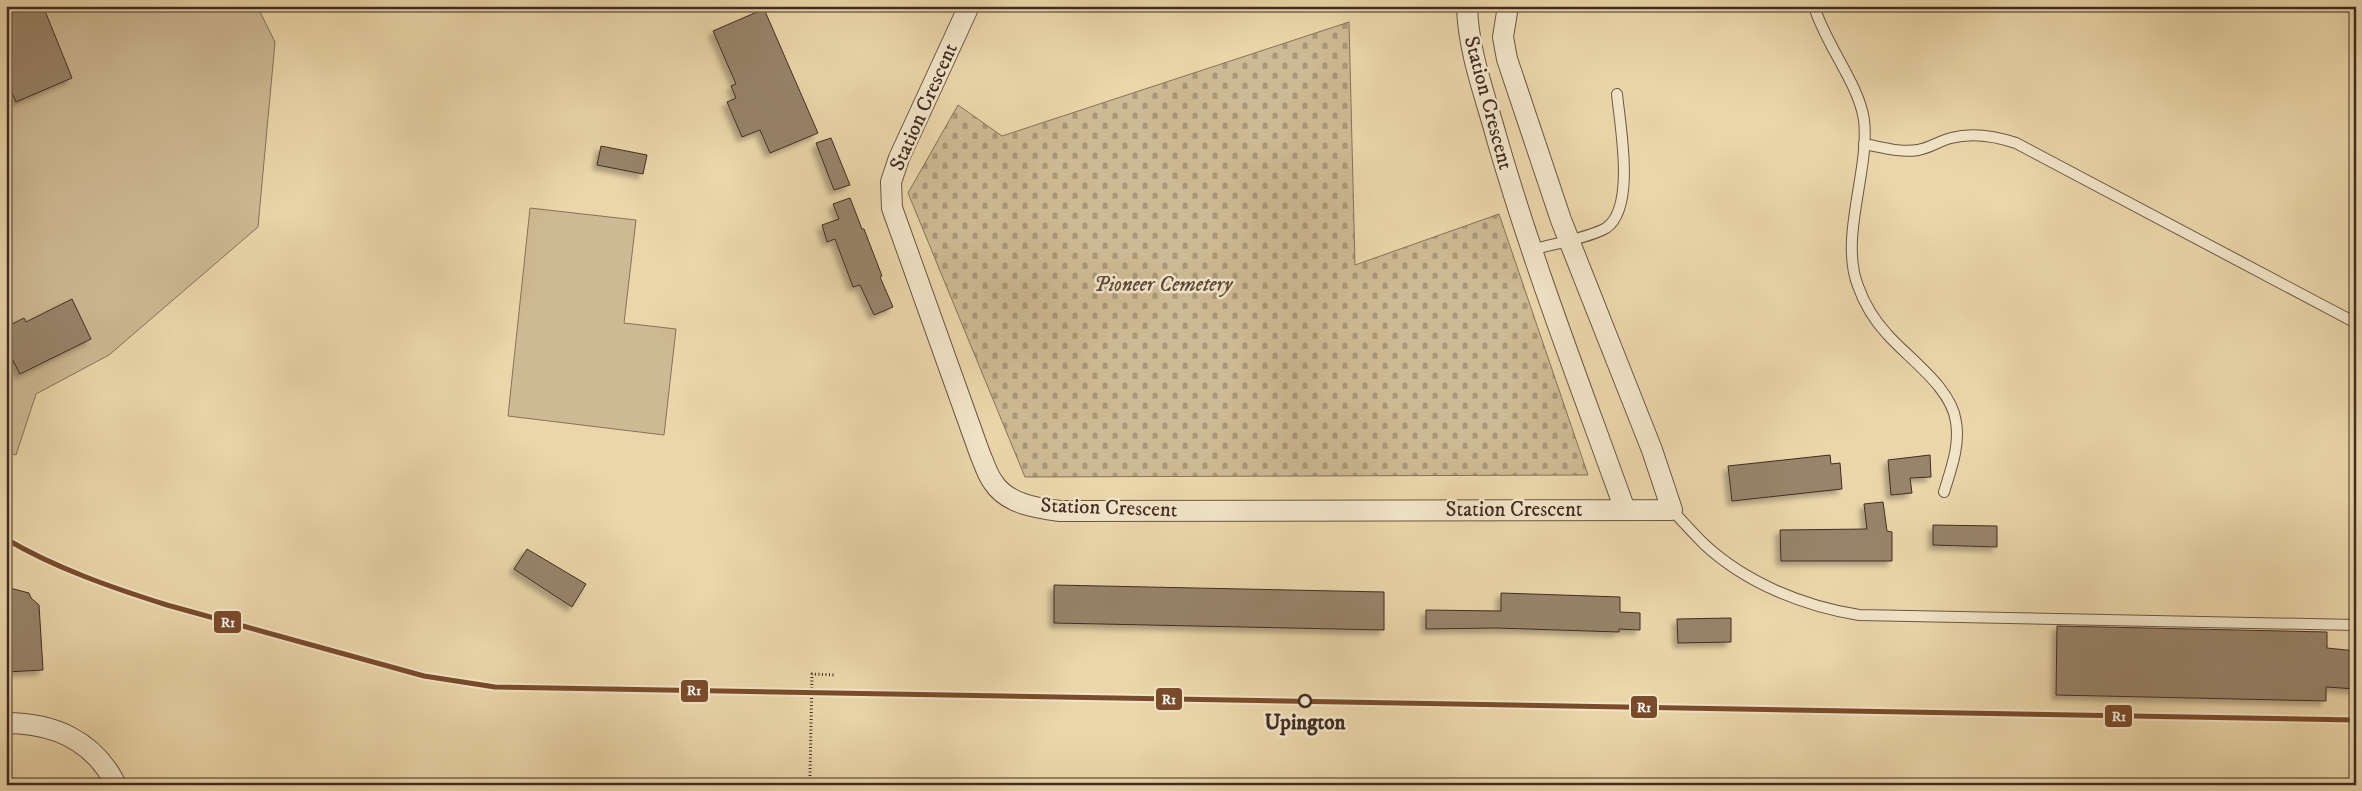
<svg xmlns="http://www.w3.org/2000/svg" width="2362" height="791" viewBox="0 0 2362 791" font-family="'IM FELL DW Pica',serif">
	<defs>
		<pattern id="cemetery-stones" width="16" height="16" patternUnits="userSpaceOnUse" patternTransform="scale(1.25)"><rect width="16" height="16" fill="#cdb993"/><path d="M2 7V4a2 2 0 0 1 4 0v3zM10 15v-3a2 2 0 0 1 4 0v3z" fill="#a89778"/></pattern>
		<filter id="shadow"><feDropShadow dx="-4.5" dy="4.5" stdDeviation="2.5" flood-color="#0004"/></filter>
	</defs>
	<rect width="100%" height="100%" fill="#ead6a9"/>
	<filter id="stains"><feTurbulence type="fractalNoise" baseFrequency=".004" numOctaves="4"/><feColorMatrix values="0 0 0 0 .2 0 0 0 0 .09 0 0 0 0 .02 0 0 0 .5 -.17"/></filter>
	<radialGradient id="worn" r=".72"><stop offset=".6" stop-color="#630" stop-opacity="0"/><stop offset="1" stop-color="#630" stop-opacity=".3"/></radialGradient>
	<path fill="url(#cemetery-stones)" stroke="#86725c" d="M 1349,22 L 1355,265 L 1499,214 L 1588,475 L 1025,477 L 908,193 L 958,105 L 1002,136 Z"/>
	<g fill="#cdb993" stroke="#86725c">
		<path d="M 6,6 L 257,6 L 275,42 L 258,227 L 109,355 L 36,394 L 16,455 L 6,452 Z"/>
		<path d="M 530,208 L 636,220 L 624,323 L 676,329 L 664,435 L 508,416 Z"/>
	</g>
	<g fill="#98846a" stroke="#402c25" filter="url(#shadow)">
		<path d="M 6,6 L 43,6 L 72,78 L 16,102 L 6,78 Z"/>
		<path d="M 764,9 L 818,133 L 770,153 L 760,130 L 742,137 L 727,102 L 736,98 L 731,86 L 736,84 L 713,31 Z"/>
		<path d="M 831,138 L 850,185 L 834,190 L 816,143 Z"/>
		<path d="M 601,146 L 647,155 L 643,174 L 597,165 Z"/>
		<path d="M 850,198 L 862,229 L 864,229 L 882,276 L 880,277 L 893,307 L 874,315 L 860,285 L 853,287 L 835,239 L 827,242 L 822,225 L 839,219 L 833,204 Z"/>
		<path d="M 72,299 L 91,339 L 20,374 L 6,347 L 6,327 L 24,318 L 26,322 Z"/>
		<path d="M 1830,455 L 1831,464 L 1840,463 L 1842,489 L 1732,501 L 1728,466 Z"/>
		<path d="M 1930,455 L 1931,477 L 1910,478 L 1912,493 L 1891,495 L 1888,460 Z"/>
		<path d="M 1883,502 L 1887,531 L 1892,532 L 1892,561 L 1781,561 L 1780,530 L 1867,529 L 1864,504 Z"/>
		<path d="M 1933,525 L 1997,526 L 1997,547 L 1933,545 Z"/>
		<path d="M 527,549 L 586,584 L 572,607 L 514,569 Z"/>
		<path d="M 1054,585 L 1384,592 L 1384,630 L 1054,623 Z"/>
		<path d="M 6,587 L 29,593 L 31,598 L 39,605 L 43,670 L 6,672 Z"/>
		<path d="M 1501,593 L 1620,597 L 1620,612 L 1640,613 L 1640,630 L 1619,629 L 1619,632 L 1496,628 L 1426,629 L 1426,610 L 1501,611 Z"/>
		<path d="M 1731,618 L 1731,642 L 1678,643 L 1677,619 Z"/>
		<path d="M 2057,626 L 2327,632 L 2327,648 L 2356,651 L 2356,689 L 2326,687 L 2326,701 L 2056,695 Z"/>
	</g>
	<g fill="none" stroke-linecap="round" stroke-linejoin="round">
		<g stroke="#6a5646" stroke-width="12">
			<g id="service">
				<path d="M 1814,6 C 1825,44 1859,84 1864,120 C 1870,170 1839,238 1858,286 C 1864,303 1875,321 1887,334 C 1909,359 1952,388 1956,422 C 1960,446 1951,469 1944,492"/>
				<path d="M 1864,144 C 1881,147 1900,153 1918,150 C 1930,148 1939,141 1951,138 C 1973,132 1995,136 2016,143 L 2356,323"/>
				<path d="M 1532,250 C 1552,244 1589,238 1606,228 C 1636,208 1620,126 1617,94"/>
				<path d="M 1672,510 C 1682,521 1693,533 1704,544 C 1746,583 1803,606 1859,615 L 2356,625"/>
			</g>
		</g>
		<g stroke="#6a5646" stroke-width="22">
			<g id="minor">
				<path d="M 969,6 L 899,158 L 891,182 L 892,208 L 980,454 C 984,463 987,474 993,482 C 1007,504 1036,508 1060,511 L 1672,510 L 1652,450 L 1561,220 L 1507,59 L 1503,37 L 1508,6"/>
				<path d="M 1467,6 C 1468,51 1485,95 1497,139 C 1533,264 1581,387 1625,510"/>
				<path d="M 6,723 C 53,723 94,740 116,785"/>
			</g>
		</g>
		<path stroke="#402c25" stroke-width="3" stroke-dasharray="1 2.5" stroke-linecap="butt" d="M 810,776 L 812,674 L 836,675"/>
		<use href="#service" stroke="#f1e4c7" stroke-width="10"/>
		<use href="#minor" stroke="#f1e4c7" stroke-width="20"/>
		<g stroke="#f1e4c7" stroke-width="9">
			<path id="rail-1" d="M 6,539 C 55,568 113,588 167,605 L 424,676 L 495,687 L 2356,720"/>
		</g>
		<use href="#rail-1" stroke="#7a4b2a" stroke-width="5"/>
	</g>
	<circle fill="#f1e4c7" stroke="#402c25" stroke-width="2.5" cx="1305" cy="701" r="6"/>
	<g text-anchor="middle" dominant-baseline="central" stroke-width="5" stroke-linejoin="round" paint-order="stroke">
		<g font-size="21" fill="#402c25" stroke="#f1e4c7">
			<text transform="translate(1488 103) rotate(75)">Station Crescent</text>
			<text transform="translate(924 107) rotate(-66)">Station Crescent</text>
			<text transform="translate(1109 508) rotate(2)">Station Crescent</text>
			<text x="1514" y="510">Station Crescent</text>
		</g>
		<g font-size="21" font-style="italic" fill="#5c483b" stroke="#f1e4c7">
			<text x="1163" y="285">Pioneer Cemetery</text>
		</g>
		<g font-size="21" font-weight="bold" fill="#402c25" stroke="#f1e4c7">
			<text x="1305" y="723">Upington</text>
		</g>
	</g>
	<g stroke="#f1e4c7" stroke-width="2">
		<rect x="213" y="610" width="29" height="24" rx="5" fill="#7a4b2a"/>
		<rect x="680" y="679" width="29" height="24" rx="5" fill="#7a4b2a"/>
		<rect x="1155" y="687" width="28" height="24" rx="5" fill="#7a4b2a"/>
		<rect x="1630" y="695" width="28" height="24" rx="5" fill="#7a4b2a"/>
		<rect x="2104" y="704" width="29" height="24" rx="5" fill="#7a4b2a"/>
	</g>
	<g font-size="14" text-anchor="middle" font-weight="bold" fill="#fff">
		<text x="228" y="627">R1</text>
		<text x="694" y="695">R1</text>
		<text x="1169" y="704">R1</text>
		<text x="1644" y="712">R1</text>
		<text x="2119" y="721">R1</text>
	</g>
	<rect width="2362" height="791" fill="none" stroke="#ead6a9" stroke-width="25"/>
	<rect x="8" y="8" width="2347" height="776" fill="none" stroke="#402c25" stroke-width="2.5"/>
	<rect x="12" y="12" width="2337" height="766" fill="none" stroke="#402c25"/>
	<rect width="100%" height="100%" filter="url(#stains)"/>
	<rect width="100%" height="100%" fill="url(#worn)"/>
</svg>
